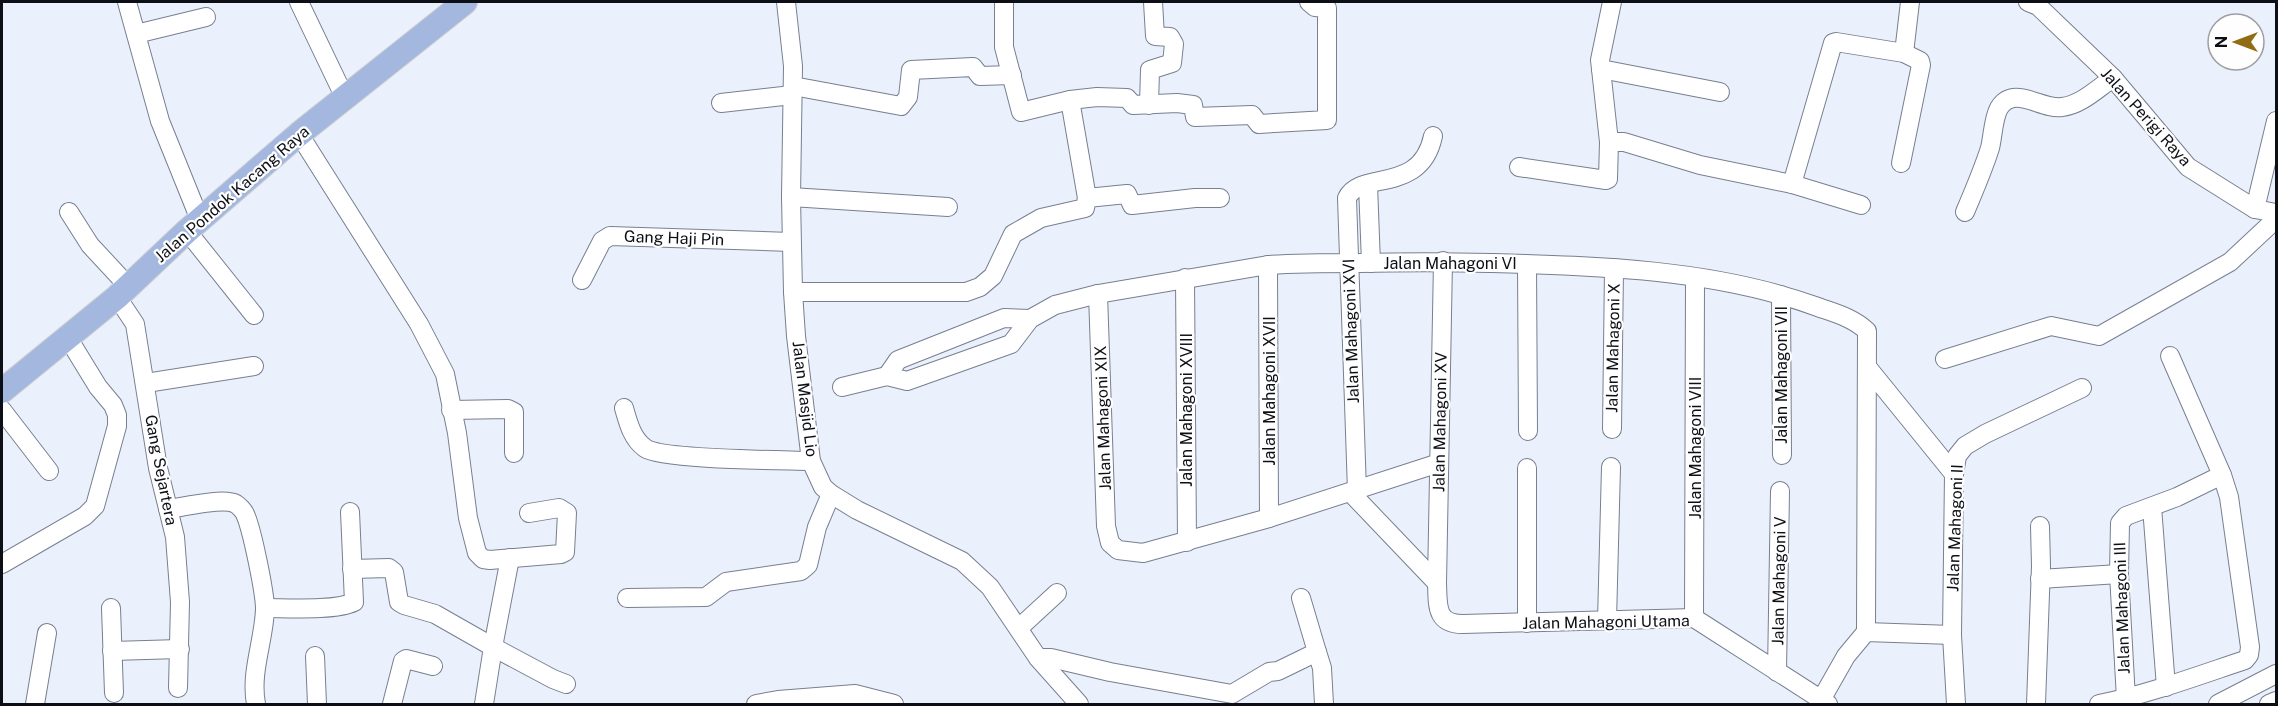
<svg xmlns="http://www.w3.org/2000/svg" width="2278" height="706" viewBox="0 0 2278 706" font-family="'Public Sans',sans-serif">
	<rect width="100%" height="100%" fill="#ebf1fc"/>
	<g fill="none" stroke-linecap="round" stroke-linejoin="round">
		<g stroke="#777f90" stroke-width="20">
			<g id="minor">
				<path d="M 127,2 L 160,121 L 200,220"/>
				<path d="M 299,2 L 345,98"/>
				<path d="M 786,2 L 793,66 L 791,197 L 793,292 L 796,336 L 811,461 L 823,487 L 831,494 L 857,510 L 962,561 L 990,587 L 1038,658 L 1079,704"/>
				<path d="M 1004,2 L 1004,47 L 1021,112 L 1070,100 L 1097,97 L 1127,98 L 1133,105 L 1177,103 L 1193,105 L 1195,117 L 1252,115 L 1259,124 L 1327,120 L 1327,8 L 1315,7 L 1309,2"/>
				<path d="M 2028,2 L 2038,6 L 2113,78 L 2188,167 L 2255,209 L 2276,213"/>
				<path d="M 136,34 L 206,17"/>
				<path d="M 1904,53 L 1910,2"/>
				<path d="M 1601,69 L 1720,92"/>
				<path d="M 793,86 L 901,106 L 908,97 L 911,70 L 973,67 L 980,76 L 1012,75"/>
				<path d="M 1070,100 L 1087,198 L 1127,194 L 1132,205 L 1195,198 L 1220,198"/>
				<path d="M 721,103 L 792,95"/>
				<path d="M 1149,105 L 1150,70 L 1172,63 L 1174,44 L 1170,37 L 1155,36 L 1153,2"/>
				<path d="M 299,134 L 419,324 L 445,374 L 457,433 L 468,518 L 477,553 L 483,559 L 490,560 L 561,554 L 565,552 L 567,513 L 559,508 L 529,513"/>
				<path d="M 1609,142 L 1624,142 L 1700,165 L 1792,184 L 1861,205"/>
				<path d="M 1519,167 L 1606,180 L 1608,179 L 1609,142 L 1600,60 L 1612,2"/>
				<path d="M 1792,184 L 1833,43 L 1836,42 L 1904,53 L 1920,61 L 1921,65 L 1901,163"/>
				<path d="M 1368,185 L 1371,263"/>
				<path d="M 791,197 L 948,207"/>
				<path d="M 2255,209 L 2276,121"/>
				<path d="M 69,212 L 90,245 L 128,286"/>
				<path d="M 1965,212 C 1974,191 1983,170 1990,148 C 1993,136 1993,119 1999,108 C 2014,84 2041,110 2062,107 C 2081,105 2098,88 2113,78"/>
				<path d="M 187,231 L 254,315"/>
				<path d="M 1443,261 L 1437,583 C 1438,605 1435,624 1463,624 L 1694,618 L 1828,704"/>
				<path d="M 1527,264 L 1528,431"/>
				<path d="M 1268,265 L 1269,518"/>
				<path d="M 1185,278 L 1187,542"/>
				<path d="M 582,280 L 602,241 L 610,236 L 791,242"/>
				<path d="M 793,292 L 966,292 L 980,287 L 993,276 L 1013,234 L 1041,218 L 1085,208 L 1087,198"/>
				<path d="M 1098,294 L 1106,526 L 1110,543 L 1118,550 L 1143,553 L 1269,518 L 1439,463"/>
				<path d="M 1781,295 L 1782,455"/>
				<path d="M 117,297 L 135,324 L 158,468 L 175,537 L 180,602 L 178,688"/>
				<path d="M 2170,356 L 2222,475"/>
				<path d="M 1945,359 L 2051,326 L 2099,336 L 2230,262 L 2276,219"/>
				<path d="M 1868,368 L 1954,474"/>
				<path d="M 887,376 L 898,360 L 1004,318 L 1030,319"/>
				<path d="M 146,383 L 254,366"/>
				<path d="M 842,387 L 887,376 L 907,381 L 1011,344 L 1030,319 L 1055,305 L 1098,294 L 1268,265 C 1298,263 1328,263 1359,263 C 1403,262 1447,262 1491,263 C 1599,266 1712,269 1815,306 C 1834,313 1852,317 1867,331 L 1866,632"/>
				<path d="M 624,408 C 628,422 632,439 645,448 C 662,460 784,460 811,461"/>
				<path d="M 2,410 L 49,471"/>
				<path d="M 451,410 L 508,409 L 514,412 L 514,453"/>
				<path d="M 1612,429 L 1614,268"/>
				<path d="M 1357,491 L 1347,198 C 1360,170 1421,195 1433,136"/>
				<path d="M 1351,493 L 1437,583"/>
				<path d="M 2152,507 L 2166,687"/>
				<path d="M 168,509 C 183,507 224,497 236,504 C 239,506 244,511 245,514 C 252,529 265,593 265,609 C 264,641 250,672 256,704"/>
				<path d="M 2,564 L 85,516 L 95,506 L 117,426 L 117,415 L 113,405 L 98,387 L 68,338"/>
				<path d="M 352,569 L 389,568 L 394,572 L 399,602 L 404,605 L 435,614 L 493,647 L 553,679 L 566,684"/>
				<path d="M 2040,579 L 2119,574"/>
				<path d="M 627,598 L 706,597 L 726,582 L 801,571 L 808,565 L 817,527 L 831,494"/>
				<path d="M 111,608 L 114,693"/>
				<path d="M 265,608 C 287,608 336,611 354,602 L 350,512"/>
				<path d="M 1694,618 L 1695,278"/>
				<path d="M 1607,621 L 1611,467"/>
				<path d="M 1527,623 L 1527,468"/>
				<path d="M 1019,628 L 1057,593"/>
				<path d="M 112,651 L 180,649"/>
				<path d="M 1317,652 L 1322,668 L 1324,704"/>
				<path d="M 315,656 L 317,704"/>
				<path d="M 1038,658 L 1051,658 L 1110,672 L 1232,694 L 1269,672 L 1278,671 L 1317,652 L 1301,598"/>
				<path d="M 1777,672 L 1780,491"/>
				<path d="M 1821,700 L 1846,656 L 1866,632 L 1952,635"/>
				<path d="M 35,704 L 47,633"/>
				<path d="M 392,704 L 403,661 L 406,659 L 433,666"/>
				<path d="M 484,704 L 493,647 L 510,558"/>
				<path d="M 756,704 L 778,700 L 855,694 L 894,704"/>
				<path d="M 1956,704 L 1952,635 L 1954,474 L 1957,456 L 1965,446 L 1985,434 L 2082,388"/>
				<path d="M 2036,704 L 2041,566 L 2040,526"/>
				<path d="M 2099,704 C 2149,694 2197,676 2245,660 L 2249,655 L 2250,647 L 2229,497 L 2222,475 L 2177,497 L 2126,516 L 2120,523 L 2119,574 L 2126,699"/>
				<path d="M 2218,704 L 2276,674"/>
				<path d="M 2269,704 L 2276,701"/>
			</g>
		</g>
		<g stroke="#cecfd0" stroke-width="26">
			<path id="major" d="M 2,391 L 117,297 L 187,231 L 299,134 L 465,2"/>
		</g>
		<use href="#minor" stroke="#fff" stroke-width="18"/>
		<use href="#major" stroke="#a4b8df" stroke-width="24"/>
	</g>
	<g text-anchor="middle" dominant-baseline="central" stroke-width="4.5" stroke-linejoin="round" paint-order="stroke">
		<g font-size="16" fill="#0c0f15" stroke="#fefefe">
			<text transform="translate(2146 117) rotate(48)">Jalan Perigi Raya</text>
			<text transform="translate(232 194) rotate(-41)">Jalan Pondok Kacang Raya</text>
			<text transform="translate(674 238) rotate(2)">Gang Haji Pin</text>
			<text x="1450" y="263">Jalan Mahagoni VI</text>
			<text transform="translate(1351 331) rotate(-92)">Jalan Mahagoni XVI</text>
			<text transform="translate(1613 348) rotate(-89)">Jalan Mahagoni X</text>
			<text transform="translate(1781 375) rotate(-90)">Jalan Mahagoni VII</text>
			<text transform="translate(1269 391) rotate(-90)">Jalan Mahagoni XVII</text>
			<text transform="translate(805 399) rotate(83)">Jalan Masjid Lio</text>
			<text transform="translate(1186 410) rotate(-90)">Jalan Mahagoni XVIII</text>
			<text transform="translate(1103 418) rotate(-92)">Jalan Mahagoni XIX</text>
			<text transform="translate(1440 422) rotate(-89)">Jalan Mahagoni XV</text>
			<text transform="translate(1695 448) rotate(-90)">Jalan Mahagoni VIII</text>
			<text transform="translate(161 470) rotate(79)">Gang Sejartera</text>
			<text transform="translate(1955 528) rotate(-88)">Jalan Mahagoni II</text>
			<text transform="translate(1779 581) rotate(-89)">Jalan Mahagoni V</text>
			<text transform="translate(2122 608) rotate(-92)">Jalan Mahagoni III</text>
			<text transform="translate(1606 622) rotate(-1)">Jalan Mahagoni Utama</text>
		</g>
	</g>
	<rect width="2278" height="706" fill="none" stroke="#0c0f15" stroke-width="6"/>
	<g transform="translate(2236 42) rotate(270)"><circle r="28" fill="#fefefe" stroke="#9d9ea1" stroke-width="1.5"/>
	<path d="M0-4.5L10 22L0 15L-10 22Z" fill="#916c13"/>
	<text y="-9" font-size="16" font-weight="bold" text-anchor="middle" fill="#0c0f15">N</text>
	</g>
</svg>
